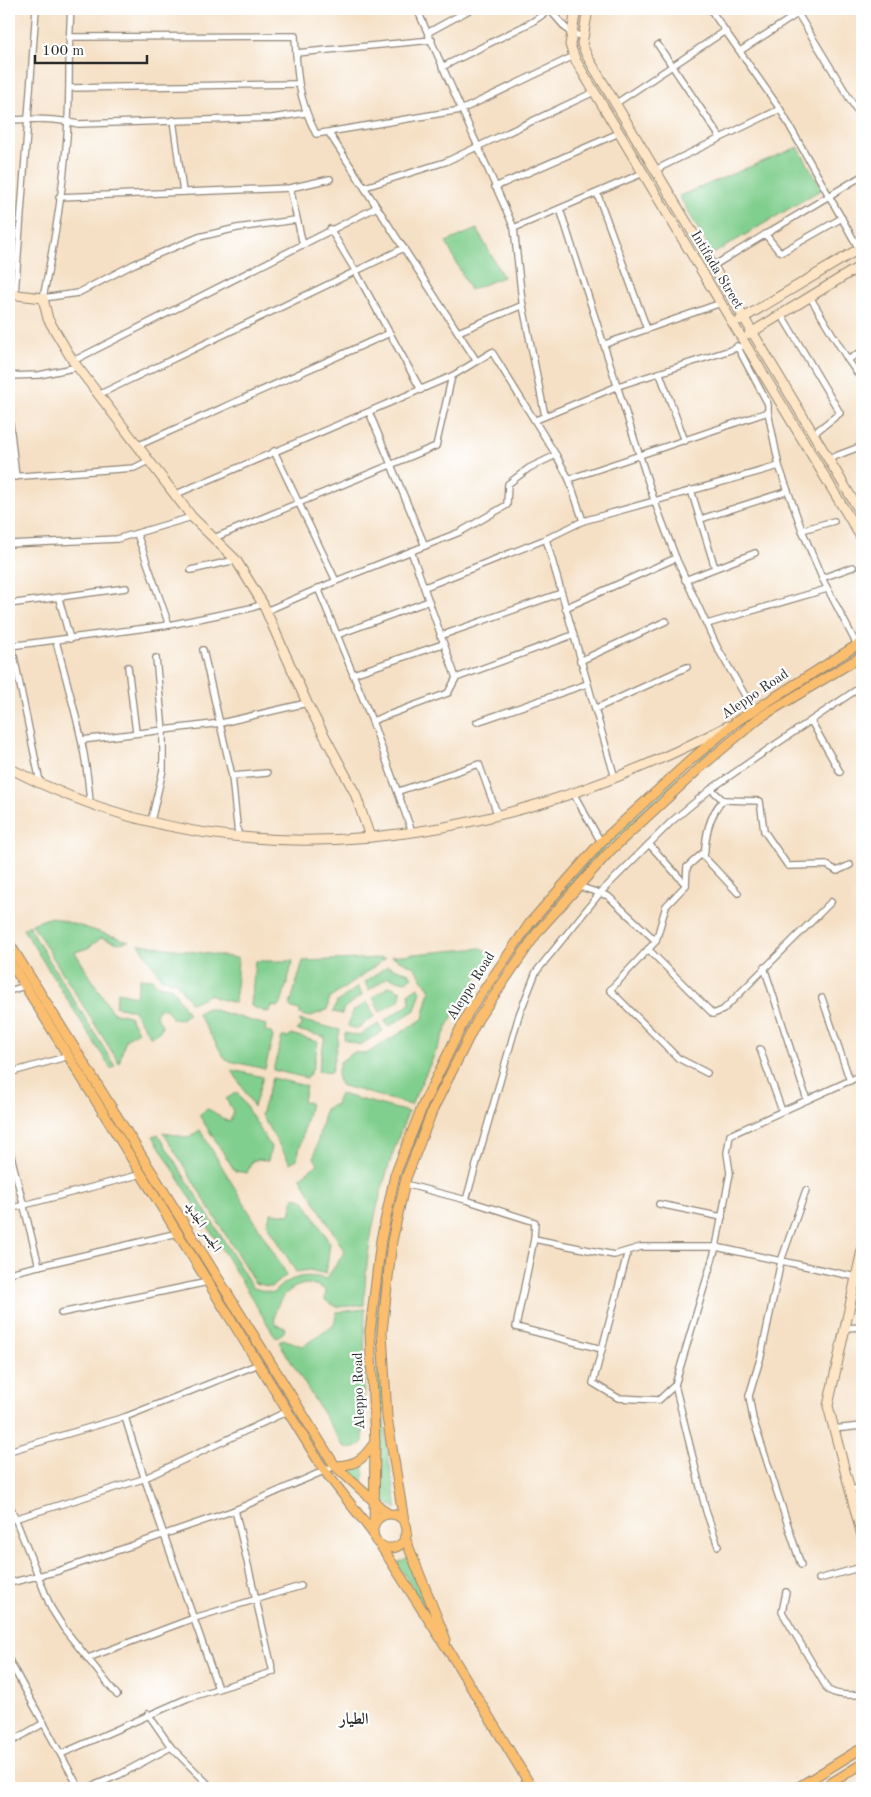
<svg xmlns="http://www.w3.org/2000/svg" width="871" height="1797" viewBox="0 0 871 1797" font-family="'Old Standard TT',Amiri,serif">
	<rect width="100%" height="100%" fill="#fff"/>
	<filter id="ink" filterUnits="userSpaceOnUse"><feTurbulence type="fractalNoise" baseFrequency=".02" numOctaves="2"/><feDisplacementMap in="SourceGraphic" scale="10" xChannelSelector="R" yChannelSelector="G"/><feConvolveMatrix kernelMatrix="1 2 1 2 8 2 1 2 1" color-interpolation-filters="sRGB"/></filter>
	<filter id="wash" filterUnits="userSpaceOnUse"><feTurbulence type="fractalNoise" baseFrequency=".0096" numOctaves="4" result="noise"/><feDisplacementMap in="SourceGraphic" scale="20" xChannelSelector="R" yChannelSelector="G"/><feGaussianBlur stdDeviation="1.12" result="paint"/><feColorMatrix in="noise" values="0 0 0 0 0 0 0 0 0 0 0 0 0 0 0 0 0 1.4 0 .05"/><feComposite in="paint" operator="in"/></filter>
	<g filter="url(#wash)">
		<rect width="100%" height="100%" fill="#f5e0c5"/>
		<g fill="#81cf8e" stroke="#567d5c">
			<path d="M 798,147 L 822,189 L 713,254 L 679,196 Z"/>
			<path d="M 477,229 L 503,277 L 470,290 L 446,242 Z"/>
			<path d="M 862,644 L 862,648 L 737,726 L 589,863 L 545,913 L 511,957 L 475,1012 L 455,1050 L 399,1186 L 389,1229 L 382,1279 L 378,1355 L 386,1443 L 397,1509 L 378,1498 L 377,1317 L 388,1221 L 396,1185 L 426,1107 L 465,1025 L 533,923 L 589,861 L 619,831 L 738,723 Z"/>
			<path d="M 51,917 L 129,941 L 119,943 L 101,938 L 88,948 L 75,952 L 112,1012 L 129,1016 L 138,1031 L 126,1039 L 119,1063 L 32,924 Z"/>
			<path d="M 30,925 L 31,931 L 115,1066 L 111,1069 L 23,929 Z"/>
			<path d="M 139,944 L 238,958 L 235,1003 L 213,997 L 211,994 L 191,1003 L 176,982 L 161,978 Z"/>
			<path d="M 481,948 L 492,955 L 453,1015 L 411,1105 L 340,1085 L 337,1075 L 340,1062 L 354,1052 L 366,1054 L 423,1019 L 430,990 L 414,967 L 391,956 Z"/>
			<path d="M 386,958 L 329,999 L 327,1010 L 308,1017 L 300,1014 L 300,1010 L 292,1008 L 290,1005 L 303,961 Z"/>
			<path d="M 255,961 L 293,961 L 281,1004 L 278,1007 L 272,1006 L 270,1011 L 265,1012 L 251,1006 Z"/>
			<path d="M 387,966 L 409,973 L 412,977 L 404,982 L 388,977 L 369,990 L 365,982 Z"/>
			<path d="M 140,978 L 152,979 L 158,985 L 172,988 L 188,1014 L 180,1020 L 173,1019 L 166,1009 L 158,1008 L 156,1016 L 162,1025 L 160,1031 L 151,1037 L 133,1010 L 115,1006 L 118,992 L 136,996 Z"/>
			<path d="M 390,986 L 401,991 L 400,1000 L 380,1012 L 373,997 Z"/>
			<path d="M 358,987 L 362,995 L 344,1008 L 342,1014 L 333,1012 L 337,1002 Z"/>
			<path d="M 418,987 L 421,991 L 415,1010 L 388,1027 L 385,1020 L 410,1004 L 409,993 Z"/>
			<path d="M 367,1002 L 375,1016 L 356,1029 L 348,1026 L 352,1012 Z"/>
			<path d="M 207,1008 L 266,1025 L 265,1031 L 271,1033 L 273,1037 L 265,1069 L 226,1060 L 197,1013 Z"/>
			<path d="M 299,1020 L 340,1030 L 331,1073 L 318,1071 L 325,1037 L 297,1030 L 302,1026 Z"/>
			<path d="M 379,1024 L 383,1031 L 360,1045 L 344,1040 L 345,1033 L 358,1036 Z"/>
			<path d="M 291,1034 L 318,1042 L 313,1068 L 307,1078 L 273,1070 L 282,1037 L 289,1037 Z"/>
			<path d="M 232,1070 L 263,1077 L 254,1107 Z"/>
			<path d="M 272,1078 L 306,1086 L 303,1101 L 310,1103 L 297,1159 L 290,1163 L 261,1115 Z"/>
			<path d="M 237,1092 L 271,1147 L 268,1161 L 259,1159 L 252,1161 L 247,1173 L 235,1171 L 199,1115 L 207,1109 C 217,1112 220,1119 230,1122 L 233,1111 L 226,1099 Z"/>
			<path d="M 340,1094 L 408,1112 C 383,1176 366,1235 364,1305 L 337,1307 L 325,1300 L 326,1291 C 303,1271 270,1298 275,1324 L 285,1328 L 284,1332 L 276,1338 L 153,1136 L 158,1134 L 253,1288 L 273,1293 C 289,1277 304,1273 326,1279 L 345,1252 L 300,1177 L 318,1164 L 314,1158 L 325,1109 L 336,1104 Z"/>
			<path d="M 200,1130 L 287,1275 L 271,1287 L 255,1283 L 163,1132 L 188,1138 Z"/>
			<path d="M 294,1197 L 303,1199 L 330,1243 L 326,1274 L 309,1270 L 296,1272 L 267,1223 L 271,1213 L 290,1215 Z"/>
			<path d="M 365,1309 L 363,1442 C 356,1449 352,1450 343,1446 L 279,1342 L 283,1339 L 303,1346 L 334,1325 L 337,1312 Z"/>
			<path d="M 364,1465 L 363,1485 L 349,1470 Z"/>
			<path d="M 409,1557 L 440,1632 L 397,1563 Z"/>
		</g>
	</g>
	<g filter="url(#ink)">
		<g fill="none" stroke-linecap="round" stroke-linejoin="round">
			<g stroke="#908678" stroke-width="8">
				<g id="street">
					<path d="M 71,9 C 68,46 70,83 68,120 C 65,180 55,240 43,298 L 78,293 L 134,264 L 199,237 L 237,228 L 295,220"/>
					<path d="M 417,9 L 514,228 L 522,301 L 545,416"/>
					<path d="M 549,9 L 571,34 L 583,36"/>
					<path d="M 710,9 L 780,109 L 859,249"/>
					<path d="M 795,9 L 862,119"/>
					<path d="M 429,32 L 471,9"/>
					<path d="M 69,37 L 295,36 C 297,75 298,98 316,134 L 461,110 L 574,56"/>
					<path d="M 658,45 L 720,137"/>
					<path d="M 740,51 L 805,9"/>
					<path d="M 296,53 L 432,40"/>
					<path d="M 442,67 L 532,22 L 550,10"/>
					<path d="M 70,88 L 297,84"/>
					<path d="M 615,104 L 725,31"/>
					<path d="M 9,120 C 31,119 56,118 78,124 L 272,118 L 305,113"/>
					<path d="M 173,120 L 183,192"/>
					<path d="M 329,133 L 476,360"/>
					<path d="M 655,170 L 780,109"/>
					<path d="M 365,187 L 445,162 L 594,92"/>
					<path d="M 495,187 L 619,133"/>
					<path d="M 290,188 L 303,245"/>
					<path d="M 597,193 L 647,329"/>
					<path d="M 59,197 L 290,188 L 330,179"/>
					<path d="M 560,209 L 654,500 L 676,558 L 717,647 L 753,709"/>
					<path d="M 514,228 L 643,173"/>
					<path d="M 330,229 L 356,272 L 421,390"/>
					<path d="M 765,234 L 778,250 L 782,252 L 842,218"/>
					<path d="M 713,266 L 862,176"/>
					<path d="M 15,295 L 36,9"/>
					<path d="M 810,297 L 848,360 L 862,351"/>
					<path d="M 781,314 L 840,413 L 813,434"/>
					<path d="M 458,332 L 523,305"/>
					<path d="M 605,344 L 721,303"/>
					<path d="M 737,346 L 768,404 L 768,412"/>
					<path d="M 848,360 L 862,380"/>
					<path d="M 73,361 L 377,207"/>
					<path d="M 660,374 L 685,441"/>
					<path d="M 9,376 L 39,375 L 78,367"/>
					<path d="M 98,395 L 404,248"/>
					<path d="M 369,412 L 425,546"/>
					<path d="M 9,415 L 16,477"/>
					<path d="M 536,420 L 618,386 L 746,345"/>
					<path d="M 137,446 L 390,333"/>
					<path d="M 274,451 L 336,581"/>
					<path d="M 828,459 L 862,446"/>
					<path d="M 9,477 L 134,468 L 148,461"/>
					<path d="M 569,479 L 768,412 L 779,466 L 802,530 L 822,578 L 857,645"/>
					<path d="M 691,490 L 715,568"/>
					<path d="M 174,495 L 452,376 L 492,352 L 556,455 L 569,479 L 583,521"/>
					<path d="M 701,519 L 788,491"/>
					<path d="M 802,530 L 834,521"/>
					<path d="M 137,534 L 169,625"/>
					<path d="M 214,538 L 436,446 L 452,376"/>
					<path d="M 546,539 L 615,778"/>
					<path d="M 9,544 L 117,539 L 192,517"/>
					<path d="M 191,570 L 236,560"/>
					<path d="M 822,578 L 853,567"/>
					<path d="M 685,580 L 755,553"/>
					<path d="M 425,587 L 546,539 L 583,521 L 779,466"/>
					<path d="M 318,588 L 372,721 L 412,832"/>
					<path d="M 59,599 L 70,639"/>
					<path d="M 9,604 L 126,588"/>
					<path d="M 565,608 L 676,558"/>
					<path d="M 266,611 L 336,581 L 460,532 L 507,505 L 508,484 L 529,468 L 556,455"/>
					<path d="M 707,624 L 827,589"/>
					<path d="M 337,635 L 429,601"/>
					<path d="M 440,636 L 561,593"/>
					<path d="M 56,641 C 70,695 87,747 90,804"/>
					<path d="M 9,645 L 14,656 L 40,782"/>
					<path d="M 10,646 L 169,625 L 251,608 L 263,604"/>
					<path d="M 203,650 L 232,776 L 238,835"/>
					<path d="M 580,661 L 666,621"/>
					<path d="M 128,667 L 136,732"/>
					<path d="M 353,674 L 443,644"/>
					<path d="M 456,678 L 573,635"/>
					<path d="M 595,709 L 687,667"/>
					<path d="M 372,721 L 448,693 L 456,678 L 411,551"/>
					<path d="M 811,721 L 840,772"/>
					<path d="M 477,722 L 587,684"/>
					<path d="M 82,740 L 221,723 L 307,703"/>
					<path d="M 232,776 L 267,773"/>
					<path d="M 711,789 L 723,800 C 708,817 706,835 704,857 L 738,893"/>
					<path d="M 399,791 L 479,764 L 498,816"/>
					<path d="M 573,793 L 601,842"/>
					<path d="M 723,800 L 760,801 L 764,831 L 788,866 L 827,865 L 837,871 L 850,865"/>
					<path d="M 151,821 L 163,770 L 163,730 L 156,658"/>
					<path d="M 649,844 L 686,885 L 687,867 L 705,851"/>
					<path d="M 578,886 L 608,896 L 656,941 L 610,990 L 678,1058 L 707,1073"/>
					<path d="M 656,941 L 666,906 L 686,885"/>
					<path d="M 648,949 L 713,1014 L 723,1010 L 831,902"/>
					<path d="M 764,967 L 807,1100"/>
					<path d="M 9,991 L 25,986"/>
					<path d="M 822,998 L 850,1081"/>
					<path d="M 760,1049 L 782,1111"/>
					<path d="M 9,1073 L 69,1056"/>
					<path d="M 862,1075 L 730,1135 L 727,1153 L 730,1173 L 716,1247 L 856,1277 L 862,1276"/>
					<path d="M 9,1148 L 39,1266"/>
					<path d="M 405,1184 L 466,1200 L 535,1222 L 534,1239 L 516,1327 L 602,1349"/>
					<path d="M 466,1200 L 519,1015 L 536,972 L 600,893 L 672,821 L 711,789 L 757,757 L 862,686"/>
					<path d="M 659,1204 L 722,1217"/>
					<path d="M 9,1209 L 142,1174"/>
					<path d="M 534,1239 L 614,1255 L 641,1247 L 716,1247 L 675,1385 L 706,1511 L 718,1546"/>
					<path d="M 628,1251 L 593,1383 L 618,1398 L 659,1400 L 675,1385"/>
					<path d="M 9,1273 L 178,1233"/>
					<path d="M 61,1313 L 208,1282"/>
					<path d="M 845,1328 L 862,1327"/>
					<path d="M 125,1417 C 152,1508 188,1598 218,1689"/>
					<path d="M 833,1429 L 862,1426"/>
					<path d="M 9,1451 L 125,1417 L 259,1364"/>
					<path d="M 849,1490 L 862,1488"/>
					<path d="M 9,1503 L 51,1608 L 65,1630 L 117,1695"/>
					<path d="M 14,1519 L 143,1479 L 288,1411"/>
					<path d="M 801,1565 L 753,1419 L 749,1396 L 761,1356 L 781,1261 L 806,1190"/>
					<path d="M 819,1579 L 862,1567"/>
					<path d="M 9,1583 L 58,1571 L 235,1510 L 335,1466"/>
					<path d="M 786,1592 L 782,1612 L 828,1690 C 839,1696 850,1696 862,1694"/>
					<path d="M 88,1658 L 194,1618 L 301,1586"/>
					<path d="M 9,1660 L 79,1788"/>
					<path d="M 148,1714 L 171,1747 L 212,1788"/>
					<path d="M 9,1743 L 44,1723"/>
					<path d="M 61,1754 L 188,1698 L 273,1672 L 235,1510"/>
					<path d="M 88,1788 L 119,1775 L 171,1747"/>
				</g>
			</g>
			<g stroke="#908678" stroke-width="11">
				<g id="secondary">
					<path d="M 576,9 L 570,45 L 576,61 L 862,539"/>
					<path d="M 588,9 L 582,44 L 587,56 L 862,515"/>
					<path d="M 9,294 L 43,298 L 48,319 L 73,361 L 192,517 L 236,560 L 263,604 L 307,703 L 355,793 L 370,837"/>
					<path d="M 740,320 L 862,247"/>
					<path d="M 749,334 L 862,265"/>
					<path d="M 9,768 C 242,891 504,843 728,726"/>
					<path d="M 862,1250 L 828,1406 L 862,1536"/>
				</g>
			</g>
			<g stroke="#908678" stroke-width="11">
				<g id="primary">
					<path d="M 9,943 L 335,1466 L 388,1514"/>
					<path d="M 9,960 L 324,1470 L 373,1533"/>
					<path d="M 335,1466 C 356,1465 363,1460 375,1442"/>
					<circle cx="390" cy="1531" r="17"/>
					<path d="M 404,1521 L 387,1417 L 382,1332 L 392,1241 L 406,1178 L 433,1109 L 478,1019 L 539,930 L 610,851 L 702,766 L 759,718 L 862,656"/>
					<path d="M 374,1524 L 375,1442 L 370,1332 L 381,1240 L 395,1175 L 423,1105 L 468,1013 L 530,923 L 601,842 L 694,757 L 737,721 L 862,642"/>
					<path d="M 405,1538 L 446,1640"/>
					<path d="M 381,1546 L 454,1659 L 532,1788"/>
					<path d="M 797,1788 L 862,1748"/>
					<path d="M 823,1788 L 862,1764"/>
				</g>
			</g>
			<use href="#street" stroke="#fff" stroke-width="5.5"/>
			<use href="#secondary" stroke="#fde5c5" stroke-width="9"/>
			<use href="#primary" stroke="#fabe6e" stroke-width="9"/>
		</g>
	</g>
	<g text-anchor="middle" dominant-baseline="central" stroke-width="4.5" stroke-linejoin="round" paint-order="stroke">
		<g font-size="14" fill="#2b2b2b" stroke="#fff">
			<text transform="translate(717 270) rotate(59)">Intifada Street</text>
			<text transform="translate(755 694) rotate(-34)">Aleppo Road</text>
			<text transform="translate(471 986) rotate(-58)">Aleppo Road</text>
			<text transform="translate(203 1227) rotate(58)">الجسر الجديد</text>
			<text transform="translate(359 1391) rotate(-92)">Aleppo Road</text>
		</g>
		<g font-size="16" font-weight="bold" fill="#2b2b2b" stroke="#fff">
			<text x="354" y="1720">الطيار</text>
		</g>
	</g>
	<rect width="871" height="1797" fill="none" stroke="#fff" stroke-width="30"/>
	<path d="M35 55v8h112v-8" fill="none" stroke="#2b2b2b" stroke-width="2.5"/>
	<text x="42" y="55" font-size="15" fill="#2b2b2b" stroke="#ffffff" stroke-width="4" paint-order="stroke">100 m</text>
</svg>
